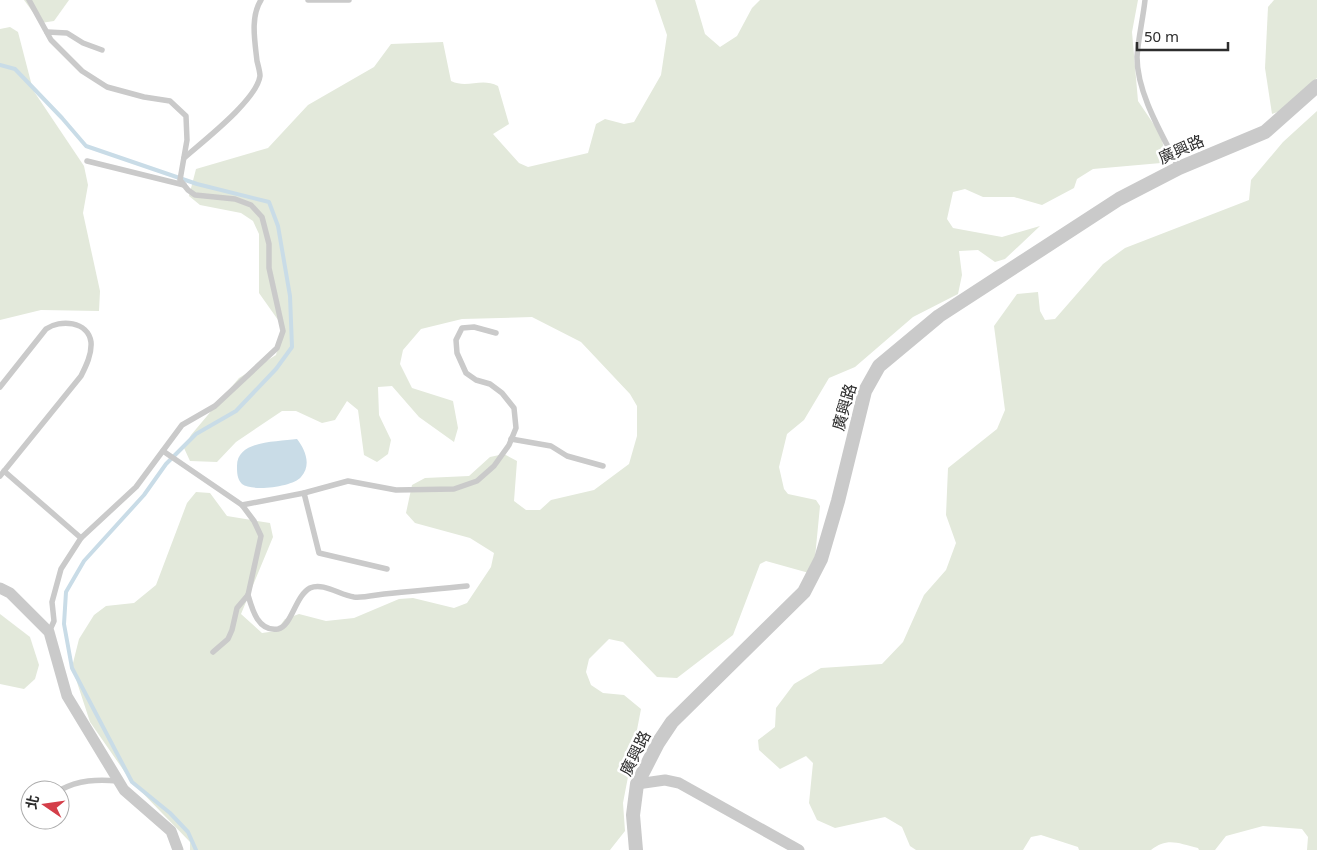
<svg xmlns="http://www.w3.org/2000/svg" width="1317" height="850" viewBox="0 0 1317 850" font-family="'Noto Sans','Noto Sans TC',sans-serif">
	<rect width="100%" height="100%" fill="#fff"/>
	<g fill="#e3e9db">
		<path d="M 24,0 L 69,0 L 54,21 L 41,23 Z"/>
		<path d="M 655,0 L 695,0 L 705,34 L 720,47 L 737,36 L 752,8 L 760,0 L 1138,0 L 1132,32 L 1138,101 L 1161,135 L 1165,154 L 1161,163 L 1093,169 L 1077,179 L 1074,188 L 1042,205 L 1014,197 L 983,197 L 965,189 L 953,192 L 947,219 L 953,228 L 1002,237 L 1040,226 L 1005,259 L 995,262 L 978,250 L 959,251 L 962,275 L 958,294 L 913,317 L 855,367 L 829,378 L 804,420 L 787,434 L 779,467 L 784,489 L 788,494 L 816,500 L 820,506 L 814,568 L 809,573 L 766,561 L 760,564 L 733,635 L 677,678 L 657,677 L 623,642 L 609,639 L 589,659 L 586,672 L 591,685 L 603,693 L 624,695 L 641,709 L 623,803 L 625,831 L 610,850 L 190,850 L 190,842 L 131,781 L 90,722 L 72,667 L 79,639 L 94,615 L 106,606 L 134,603 L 156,585 L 187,503 L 196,492 L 210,493 L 227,516 L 270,523 L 273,537 L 241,614 L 262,633 L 276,631 L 285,619 L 299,614 L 326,621 L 354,618 L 399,599 L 413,598 L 454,608 L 467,603 L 491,567 L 494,553 L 470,538 L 415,523 L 406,513 L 412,485 L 425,478 L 469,476 L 490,457 L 504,454 L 517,461 L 514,501 L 526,510 L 540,510 L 551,500 L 594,490 L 629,464 L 637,436 L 637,406 L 630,394 L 581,342 L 532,317 L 462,319 L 421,329 L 403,350 L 400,364 L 412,388 L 453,401 L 458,428 L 454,442 L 419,417 L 392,386 L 378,387 L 379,415 L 391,440 L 388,454 L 377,462 L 364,455 L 358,410 L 347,401 L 335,420 L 322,423 L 296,411 L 282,411 L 236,442 L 217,462 L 190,461 L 184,448 L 191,435 L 239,378 L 276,355 L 283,327 L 259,293 L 259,234 L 253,221 L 241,213 L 200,205 L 189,196 L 196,169 L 268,148 L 308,105 L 374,67 L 391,44 L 443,42 L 451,81 C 468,89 481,77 498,86 L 509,124 L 493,134 L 519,163 L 528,167 L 588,153 L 596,124 L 605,119 L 624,124 L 634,122 L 661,75 L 667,35 Z"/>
		<path d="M 1274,0 L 1317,0 L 1317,78 L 1291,107 L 1272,114 L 1265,68 L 1268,7 Z"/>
		<path d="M 10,27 L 18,32 L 33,90 L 84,166 L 88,185 L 83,213 L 100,291 L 99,311 L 41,310 L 0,320 L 0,29 Z"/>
		<path d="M 1317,111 L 1317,850 L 1307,850 L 1308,837 L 1302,829 L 1263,826 L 1226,836 L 1215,850 L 1199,850 L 1198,848 C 1178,843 1167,837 1151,850 L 1079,850 L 1078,847 L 1041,835 L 1031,837 L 1023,850 L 916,850 L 910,846 L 902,827 L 885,817 L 835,828 L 817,820 L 809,803 L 813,763 L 806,756 L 780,769 L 759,750 L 758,740 L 775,727 L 776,708 L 794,684 L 821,668 L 882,664 L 903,642 L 924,595 L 946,570 L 956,543 L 946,515 L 948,468 L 997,429 L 1005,410 L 994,326 L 1017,294 L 1038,292 L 1040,311 L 1045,320 L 1055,319 L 1103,264 L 1125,248 L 1249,200 L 1251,180 L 1283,142 Z"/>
		<path d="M 0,614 L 30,637 L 39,665 L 35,679 L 24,689 L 0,684 Z"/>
	</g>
	<path fill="#c9dce7" d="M 297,439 C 305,449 312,465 301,477 C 293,487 252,492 242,484 C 237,479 237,472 237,466 C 237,440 277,442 297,439 Z"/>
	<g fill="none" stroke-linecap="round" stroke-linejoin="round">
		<path stroke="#c9dce7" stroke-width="4" d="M 0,65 L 15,69 L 62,118 L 86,146 L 197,184 L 269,202 L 278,226 L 290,296 L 292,347 L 276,369 L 236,411 L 196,434 L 166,464 L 144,495 L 84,561 L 66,592 L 64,624 L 72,668 L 132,782 L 170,813 L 188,832 L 196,850"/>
		<g stroke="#cacaca" stroke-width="5.5">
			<path d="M 29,0 L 51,40 L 82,71 L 107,87 L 144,97 L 170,101 L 186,116 L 187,140 L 180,180 L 188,190 L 195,195 L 235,199 L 251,205 L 262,217 L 269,244 L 269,268 L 283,331 L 277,348 L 215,406 L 182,425 L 136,487 L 81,538 L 61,569 L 52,602 L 54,621 L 49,632"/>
			<path d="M 308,0 L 349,0"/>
			<path d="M 1145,0 C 1143,19 1138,39 1137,57 C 1137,94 1163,136 1179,168"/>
			<path d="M 47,32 L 67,33 L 83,43 L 102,50"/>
			<path d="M 184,158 C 202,142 257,100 260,76 C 260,72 258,65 257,61 C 255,42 250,17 261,0"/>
			<path d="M 87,161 L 184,185"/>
			<path d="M 0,387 L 46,329 C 60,319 88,321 91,342 C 92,354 86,366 81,376 L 0,476"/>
			<path d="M 511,439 L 551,446 L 567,456 L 603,466"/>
			<path d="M 163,451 L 242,505 L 254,521 L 261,536 L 248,595 L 237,608 L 232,630 L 228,639 L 213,652"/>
			<path d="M 4,471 L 81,538"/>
			<path d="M 304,493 L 319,553 L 387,569"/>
			<path d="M 242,505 L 304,493 L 348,481 L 396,490 L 454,489 L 477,481 L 494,466 L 509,445 L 516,428 L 514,408 L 502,393 L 490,384 L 476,380 L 466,373 L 457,353 L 456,340 L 462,328 L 474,327 L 496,333"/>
			<path d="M 248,595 C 252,609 258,632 278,629 C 292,626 295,596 310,588 C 323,582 340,595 354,597 C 363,598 375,595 384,594 C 412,591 439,589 467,586"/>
			<path d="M 60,790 C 79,780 97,779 118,781"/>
		</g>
		<g stroke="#cacaca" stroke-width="11">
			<path d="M 0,588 L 10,593 L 49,632 L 67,696 L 124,790 L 171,831 L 178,850"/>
			<path d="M 637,784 L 665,780 L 679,783 L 799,850"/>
		</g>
		<path stroke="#cacaca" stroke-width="14" d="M 636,850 L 633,815 L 637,784 L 658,743 L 672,722 L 804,592 L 821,559 L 838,501 L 865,391 L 879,366 L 939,316 L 1119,199 L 1179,168 L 1265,132 L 1317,86"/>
	</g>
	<g text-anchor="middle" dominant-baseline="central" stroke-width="5" stroke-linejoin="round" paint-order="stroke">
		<g font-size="16" fill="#2d2d2d" stroke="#fff">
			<text transform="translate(1181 149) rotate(-24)">廣興路</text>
			<text transform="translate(844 407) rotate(-74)">廣興路</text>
			<text transform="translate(635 753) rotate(-64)">廣興路</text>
		</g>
	</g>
	<g transform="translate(45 805) rotate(283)"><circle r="24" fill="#ffffff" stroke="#ababab"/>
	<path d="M0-4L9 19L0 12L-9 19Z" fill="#d43e49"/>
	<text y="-8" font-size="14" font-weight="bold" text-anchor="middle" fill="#2d2d2d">北</text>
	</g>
	<path d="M1137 42v8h91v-8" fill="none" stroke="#2d2d2d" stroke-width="2.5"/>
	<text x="1144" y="42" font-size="15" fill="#2d2d2d" stroke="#ffffff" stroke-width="4" paint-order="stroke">50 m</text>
</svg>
